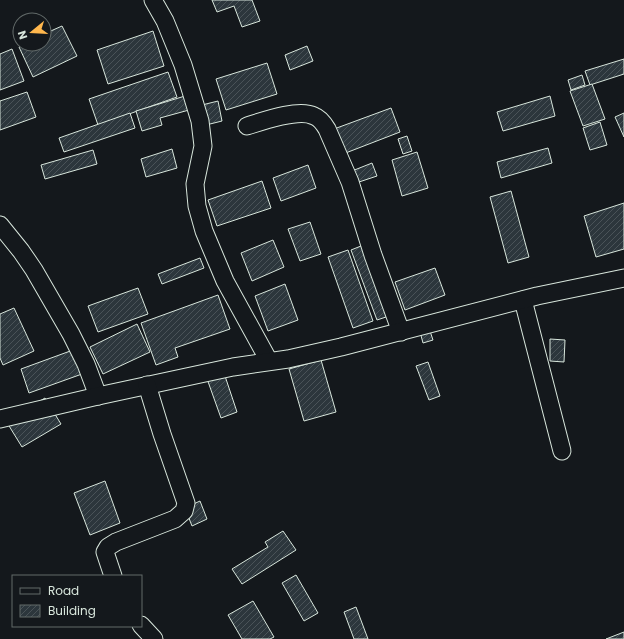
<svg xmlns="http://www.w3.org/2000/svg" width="624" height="639" viewBox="0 0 624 639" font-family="Poppins,sans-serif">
	<defs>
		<pattern id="building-hatch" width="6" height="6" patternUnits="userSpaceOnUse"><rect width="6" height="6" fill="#2c363c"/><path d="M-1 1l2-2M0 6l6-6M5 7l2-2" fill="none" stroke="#4a5358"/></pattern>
	</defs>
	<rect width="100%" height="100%" fill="#14181c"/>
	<g fill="url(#building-hatch)" stroke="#d8e6dc">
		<path d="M 212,0 L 252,0 L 260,21 L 242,27 L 234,6 L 217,12 Z"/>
		<path d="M 62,26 L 77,56 L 33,77 L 19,47 L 24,44 L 44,44 L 44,34 Z"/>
		<path d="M 153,31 L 164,66 L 108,84 L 97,50 Z"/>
		<path d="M 307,46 L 313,61 L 290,70 L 285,55 Z"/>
		<path d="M 12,49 L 24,81 L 0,90 L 0,54 Z"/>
		<path d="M 624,59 L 624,74 L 590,85 L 585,71 Z"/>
		<path d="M 267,63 L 277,94 L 226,110 L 216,79 Z"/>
		<path d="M 168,72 L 177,97 L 98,125 L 89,99 Z"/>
		<path d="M 582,75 L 585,85 L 571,90 L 568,80 Z"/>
		<path d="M 592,84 L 605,119 L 583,126 L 570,91 Z"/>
		<path d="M 27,92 L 36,117 L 0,130 L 0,101 Z"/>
		<path d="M 185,96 L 189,110 L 160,118 L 162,125 L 142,131 L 136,111 Z"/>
		<path d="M 550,96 L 555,116 L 503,131 L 497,112 Z"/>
		<path d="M 218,101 L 222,121 L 206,125 L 202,105 Z"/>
		<path d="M 391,108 L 400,132 L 343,154 L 334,129 Z"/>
		<path d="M 130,113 L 135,128 L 64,152 L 59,138 Z"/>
		<path d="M 624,113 L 624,137 L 615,117 Z"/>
		<path d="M 600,122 L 607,145 L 590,150 L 583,128 Z"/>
		<path d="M 407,136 L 412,151 L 403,154 L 398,139 Z"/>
		<path d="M 548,148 L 552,163 L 501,178 L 497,162 Z"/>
		<path d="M 172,149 L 177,168 L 146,177 L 141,159 Z"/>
		<path d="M 93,150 L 97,164 L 45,179 L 41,165 Z"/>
		<path d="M 417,152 L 428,188 L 402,196 L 392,160 Z"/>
		<path d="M 372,163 L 377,176 L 356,183 L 352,171 Z"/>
		<path d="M 308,165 L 316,188 L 281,201 L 273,178 Z"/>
		<path d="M 262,181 L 271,208 L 217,226 L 208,200 Z"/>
		<path d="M 511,191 L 529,257 L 508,263 L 490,197 Z"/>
		<path d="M 624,203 L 624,249 L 596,257 L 584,216 Z"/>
		<path d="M 310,222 L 321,254 L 300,261 L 288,229 Z"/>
		<path d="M 273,240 L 284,267 L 252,281 L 241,253 Z"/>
		<path d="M 366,244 L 392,315 L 377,320 L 351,250 Z"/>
		<path d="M 348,250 L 373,321 L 353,328 L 328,257 Z"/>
		<path d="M 200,258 L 204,268 L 162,284 L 158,274 Z"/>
		<path d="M 435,268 L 445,295 L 405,310 L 395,282 Z"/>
		<path d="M 285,284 L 298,320 L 268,331 L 255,296 Z"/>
		<path d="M 138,288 L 148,314 L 98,332 L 88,306 Z"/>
		<path d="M 218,295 L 230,329 L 175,348 L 178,357 L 156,365 L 141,323 Z"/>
		<path d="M 14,308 L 34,351 L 3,365 L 0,358 L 0,314 Z"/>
		<path d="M 137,324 L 150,352 L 103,374 L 90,347 Z"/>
		<path d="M 428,325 L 433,340 L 423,343 L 419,328 Z"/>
		<path d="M 550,339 L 565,340 L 564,362 L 550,361 Z"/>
		<path d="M 73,350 L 82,374 L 29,393 L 21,369 Z"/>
		<path d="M 321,360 L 336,412 L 304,421 L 289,369 Z"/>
		<path d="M 428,362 L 440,396 L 429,400 L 416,366 Z"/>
		<path d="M 223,370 L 237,412 L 221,418 L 206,376 Z"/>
		<path d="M 45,398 L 61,424 L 22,447 L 6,421 Z"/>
		<path d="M 105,481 L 120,523 L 90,535 L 74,493 Z"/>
		<path d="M 200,501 L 207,519 L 192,526 L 185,508 Z"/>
		<path d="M 283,531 L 296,550 L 242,584 L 232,569 L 268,547 L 265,542 Z"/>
		<path d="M 296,575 L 318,613 L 304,621 L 282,583 Z"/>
		<path d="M 253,601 L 274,637 L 270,639 L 242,639 L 228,615 Z"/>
		<path d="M 356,607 L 368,639 L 354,639 L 344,612 Z"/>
		<path d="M 624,632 L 624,639 L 606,639 Z"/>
	</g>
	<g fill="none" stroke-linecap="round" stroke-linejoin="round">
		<g stroke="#d8e6dc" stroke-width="19">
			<g id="minor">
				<path d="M 153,0 L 165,21 L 183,65 L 200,121 L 203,146 L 195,184 L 197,206 L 204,231 L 225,281 L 269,361"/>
				<path d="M 247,126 C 263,121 299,108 314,116 C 320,118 324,124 327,129 L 350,182 L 373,255 L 401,332"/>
				<path d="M 0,225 L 21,251 L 34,270 L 71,334 L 86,364 L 98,396"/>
				<path d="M 523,300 L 562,451"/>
				<path d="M 0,419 L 98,396 L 233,367 L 288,359 L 341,347 L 537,296 L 624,278"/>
				<path d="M 113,576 L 105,552 L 108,547 L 116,542 L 175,519 L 184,511 L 186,503 L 162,434 L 147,385"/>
				<path d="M 141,625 L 154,639"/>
			</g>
		</g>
		<use href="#minor" stroke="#14181c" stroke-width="17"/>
	</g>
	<rect x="12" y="575" width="130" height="52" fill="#14181c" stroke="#626a69"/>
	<rect x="20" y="588" width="20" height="6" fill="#14181c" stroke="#626a69"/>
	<text x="48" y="595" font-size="12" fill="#d8e6dc">Road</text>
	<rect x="20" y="605" width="20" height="12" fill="url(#building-hatch)" stroke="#626a69"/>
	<text x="48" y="615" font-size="12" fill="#d8e6dc">Building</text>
	<g transform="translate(32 32) rotate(252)"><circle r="19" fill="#14181c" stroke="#626a69"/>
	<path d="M0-3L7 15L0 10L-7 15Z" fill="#ffb74d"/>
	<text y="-6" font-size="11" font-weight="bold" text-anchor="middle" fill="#d8e6dc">N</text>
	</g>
</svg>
